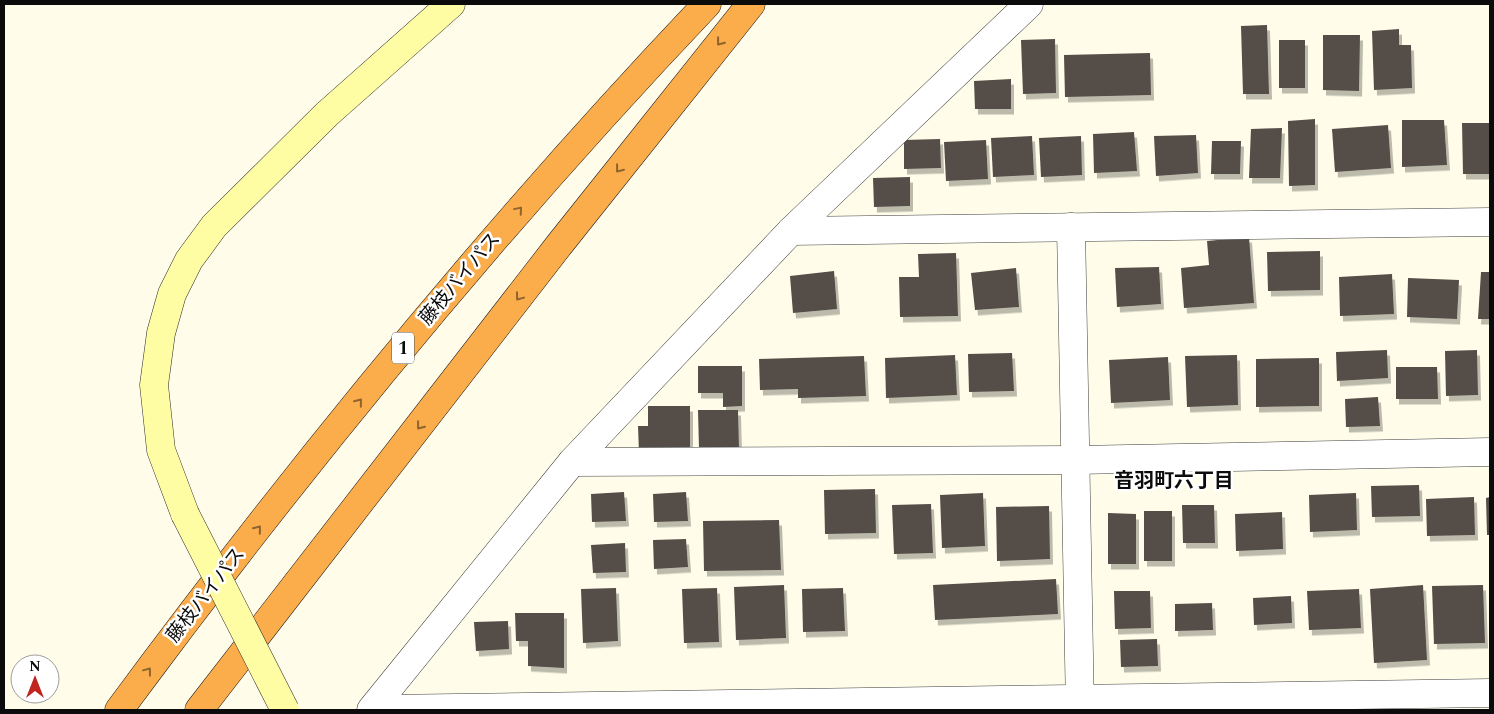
<svg xmlns="http://www.w3.org/2000/svg" width="1494" height="714" viewBox="0 0 1494 714" font-family="Spectral,'Noto Sans JP',serif">
	<defs>
		<filter id="shadow"><feDropShadow dx="3" dy="5.5" stdDeviation="0" flood-color="#0004"/></filter>
	</defs>
	<rect width="100%" height="100%" fill="#fffde9"/>
	<g fill="#544d47" filter="url(#shadow)">
		<path d="M 1267,25 L 1269,94 L 1243,94 L 1241,26 Z"/>
		<path d="M 1399,29 L 1399,45 L 1411,45 L 1412,88 L 1374,90 L 1372,31 Z"/>
		<path d="M 1323,35 L 1360,35 L 1359,91 L 1323,90 Z"/>
		<path d="M 1055,39 L 1056,93 L 1023,94 L 1021,40 Z"/>
		<rect x="1279" y="40" width="26" height="48"/>
		<path d="M 1150,53 L 1151,95 L 1065,97 L 1064,55 Z"/>
		<path d="M 1011,79 L 1011,109 L 975,109 L 974,81 Z"/>
		<path d="M 1315,119 L 1315,185 L 1289,186 L 1288,121 Z"/>
		<path d="M 1402,120 L 1444,120 L 1447,165 L 1402,167 Z"/>
		<path d="M 1462,123 L 1490,123 L 1490,174 L 1463,174 Z"/>
		<path d="M 1388,125 L 1391,168 L 1335,172 L 1332,129 Z"/>
		<path d="M 1282,128 L 1280,178 L 1249,178 L 1251,129 Z"/>
		<path d="M 1134,132 L 1137,171 L 1094,173 L 1093,134 Z"/>
		<path d="M 1196,135 L 1198,173 L 1156,176 L 1154,136 Z"/>
		<path d="M 1032,136 L 1034,175 L 993,177 L 991,138 Z"/>
		<path d="M 1081,136 L 1082,175 L 1041,177 L 1039,138 Z"/>
		<path d="M 940,139 L 941,168 L 904,169 L 904,140 Z"/>
		<path d="M 986,140 L 988,179 L 946,181 L 944,142 Z"/>
		<path d="M 1212,141 L 1241,141 L 1240,174 L 1211,174 Z"/>
		<path d="M 910,177 L 910,206 L 874,207 L 873,178 Z"/>
		<path d="M 1249,237 L 1254,303 L 1184,308 L 1181,268 L 1209,265 L 1207,241 Z"/>
		<path d="M 1320,251 L 1320,290 L 1268,291 L 1267,252 Z"/>
		<path d="M 956,253 L 958,316 L 900,317 L 899,277 L 919,277 L 918,254 Z"/>
		<path d="M 1159,267 L 1161,304 L 1117,307 L 1115,268 Z"/>
		<path d="M 1016,268 L 1019,307 L 975,310 L 971,273 Z"/>
		<path d="M 834,271 L 837,309 L 793,313 L 790,276 Z"/>
		<path d="M 1481,272 L 1490,272 L 1490,319 L 1478,319 Z"/>
		<path d="M 1392,274 L 1394,314 L 1340,316 L 1339,277 Z"/>
		<path d="M 1408,278 L 1459,280 L 1457,319 L 1407,317 Z"/>
		<path d="M 1387,350 L 1388,378 L 1337,381 L 1336,352 Z"/>
		<path d="M 1477,350 L 1478,395 L 1446,396 L 1445,351 Z"/>
		<path d="M 1012,353 L 1014,391 L 969,392 L 968,354 Z"/>
		<path d="M 955,355 L 957,395 L 886,398 L 885,358 Z"/>
		<path d="M 1237,355 L 1238,405 L 1187,407 L 1185,356 Z"/>
		<path d="M 864,356 L 866,396 L 798,398 L 798,389 L 760,390 L 759,359 Z"/>
		<path d="M 1168,357 L 1170,400 L 1111,403 L 1109,360 Z"/>
		<path d="M 1319,358 L 1319,406 L 1256,407 L 1256,359 Z"/>
		<path d="M 698,366 L 742,366 L 742,406 L 723,407 L 723,393 L 698,393 Z"/>
		<path d="M 1396,367 L 1437,367 L 1438,399 L 1396,399 Z"/>
		<path d="M 1378,397 L 1380,426 L 1346,427 L 1345,399 Z"/>
		<path d="M 648,406 L 690,406 L 690,452 L 639,453 L 638,426 L 648,426 Z"/>
		<path d="M 698,410 L 738,410 L 739,449 L 699,449 Z"/>
		<path d="M 1419,485 L 1420,516 L 1372,517 L 1371,486 Z"/>
		<path d="M 875,489 L 876,533 L 825,534 L 824,490 Z"/>
		<path d="M 624,492 L 626,521 L 592,522 L 591,494 Z"/>
		<path d="M 686,492 L 688,521 L 654,522 L 653,494 Z"/>
		<path d="M 983,493 L 985,546 L 942,548 L 940,495 Z"/>
		<path d="M 1356,493 L 1357,530 L 1310,532 L 1309,495 Z"/>
		<path d="M 1474,497 L 1475,535 L 1427,536 L 1426,499 Z"/>
		<path d="M 1490,497 L 1490,535 L 1487,535 L 1486,498 Z"/>
		<path d="M 931,504 L 933,553 L 894,554 L 892,505 Z"/>
		<path d="M 1182,505 L 1214,505 L 1215,543 L 1183,543 Z"/>
		<path d="M 1049,506 L 1050,559 L 997,561 L 996,507 Z"/>
		<rect x="1144" y="511" width="28" height="50"/>
		<path d="M 1282,512 L 1283,549 L 1236,551 L 1235,514 Z"/>
		<path d="M 1108,513 L 1136,514 L 1136,564 L 1108,564 Z"/>
		<path d="M 779,520 L 781,570 L 704,571 L 703,521 Z"/>
		<path d="M 686,539 L 688,567 L 654,569 L 653,540 Z"/>
		<path d="M 625,543 L 626,572 L 593,573 L 591,545 Z"/>
		<path d="M 1056,579 L 1058,614 L 935,620 L 933,585 Z"/>
		<path d="M 784,585 L 786,638 L 736,640 L 734,587 Z"/>
		<path d="M 1423,585 L 1427,660 L 1374,663 L 1370,589 Z"/>
		<path d="M 1483,585 L 1485,643 L 1434,644 L 1432,586 Z"/>
		<path d="M 616,588 L 618,641 L 583,643 L 581,589 Z"/>
		<path d="M 717,588 L 719,642 L 684,643 L 682,589 Z"/>
		<path d="M 843,588 L 845,631 L 803,632 L 802,589 Z"/>
		<path d="M 1359,589 L 1361,628 L 1309,630 L 1307,591 Z"/>
		<path d="M 1114,591 L 1150,591 L 1151,628 L 1115,629 Z"/>
		<path d="M 1291,596 L 1292,623 L 1254,625 L 1253,598 Z"/>
		<path d="M 1212,603 L 1213,630 L 1175,631 L 1175,604 Z"/>
		<path d="M 515,613 L 564,613 L 564,668 L 528,666 L 528,641 L 516,641 Z"/>
		<path d="M 508,621 L 509,649 L 476,651 L 474,622 Z"/>
		<path d="M 1157,639 L 1158,666 L 1121,667 L 1120,640 Z"/>
	</g>
	<g fill="none" stroke-linecap="round" stroke-linejoin="round">
		<g stroke="#3e3e3e" stroke-width="29">
			<g id="street">
				<path d="M 1071,227 L 1080,710"/>
				<path d="M 791,231 L 1490,222"/>
				<path d="M 572,462 L 1075,460 L 1490,452"/>
				<path d="M 384,709 L 1490,693"/>
				<path d="M 371,710 L 572,462 L 791,231 L 1029,4"/>
			</g>
		</g>
		<g stroke="#2d2d2d" stroke-width="29">
			<path id="secondary" d="M 185,514 L 161,450 L 154,385 L 161,333 L 172,294 L 189,260 L 214,226 L 327,114 L 451,4"/>
		</g>
		<g stroke="#1c1c1c" stroke-width="29">
			<g id="highway">
				<path d="M 119,710 C 301,464 496,226 707,4"/>
				<path d="M 199,710 L 559,245 L 751,4"/>
			</g>
		</g>
		<use href="#street" stroke="#fff" stroke-width="28"/>
		<use href="#secondary" stroke="#fffda4" stroke-width="28"/>
		<use href="#highway" stroke="#fbac4b" stroke-width="28"/>
		<g stroke="#2d2d2d" stroke-width="29" stroke-linecap="butt">
			<path id="secondary-bridge" d="M 185,514 L 285,710"/>
		</g>
		<use href="#secondary-bridge" stroke="#fffda4" stroke-width="28"/>
	</g>
	<defs><path id="oneway-chevron" d="M-2-3.5L2.5 0L-2 3.5" fill="none" stroke-width="1.6" stroke-linecap="round" stroke-linejoin="round" transform="scale(1.25)"/></defs>
	<g stroke="#8f642e">
		<use href="#oneway-chevron" transform="translate(720 42) rotate(128)"/>
		<use href="#oneway-chevron" transform="translate(619 169) rotate(128)"/>
		<use href="#oneway-chevron" transform="translate(519 210) rotate(-50)"/>
		<use href="#oneway-chevron" transform="translate(519 297) rotate(127)"/>
		<use href="#oneway-chevron" transform="translate(359 402) rotate(-51)"/>
		<use href="#oneway-chevron" transform="translate(420 426) rotate(128)"/>
		<use href="#oneway-chevron" transform="translate(258 529) rotate(-51)"/>
		<use href="#oneway-chevron" transform="translate(148 671) rotate(-53)"/>
	</g>
	<g text-anchor="middle" dominant-baseline="central" stroke-width="5" stroke-linejoin="round" paint-order="stroke">
		<rect fill="#fff" stroke="#545454" stroke-width="1" x="392" y="332.5" width="22" height="31" rx="4"/>
		<g font-size="18" font-weight="bold" fill="#0b0b0b">
			<text x="403" y="348">1</text>
		</g>
		<g font-size="19" fill="#0b0b0b" stroke="#fff">
			<text transform="translate(460 279) rotate(-50)">藤枝バイパス</text>
			<text transform="translate(206 595) rotate(-52)">藤枝バイパス</text>
		</g>
		<g font-size="20" font-weight="bold" fill="#0b0b0b" stroke="#fff">
			<text x="1174" y="481">音羽町六丁目</text>
		</g>
	</g>
	<rect width="1494" height="714" fill="none" stroke="#0b0b0b" stroke-width="10"/>
	<g transform="translate(35 679)"><circle r="24" fill="#ffffff" stroke="#9d9d9d"/>
	<path d="M0-4L9 19L0 12L-9 19Z" fill="#c0251e"/>
	<text y="-8" font-size="14" font-weight="bold" text-anchor="middle" fill="#0b0b0b">N</text>
	</g>
</svg>
